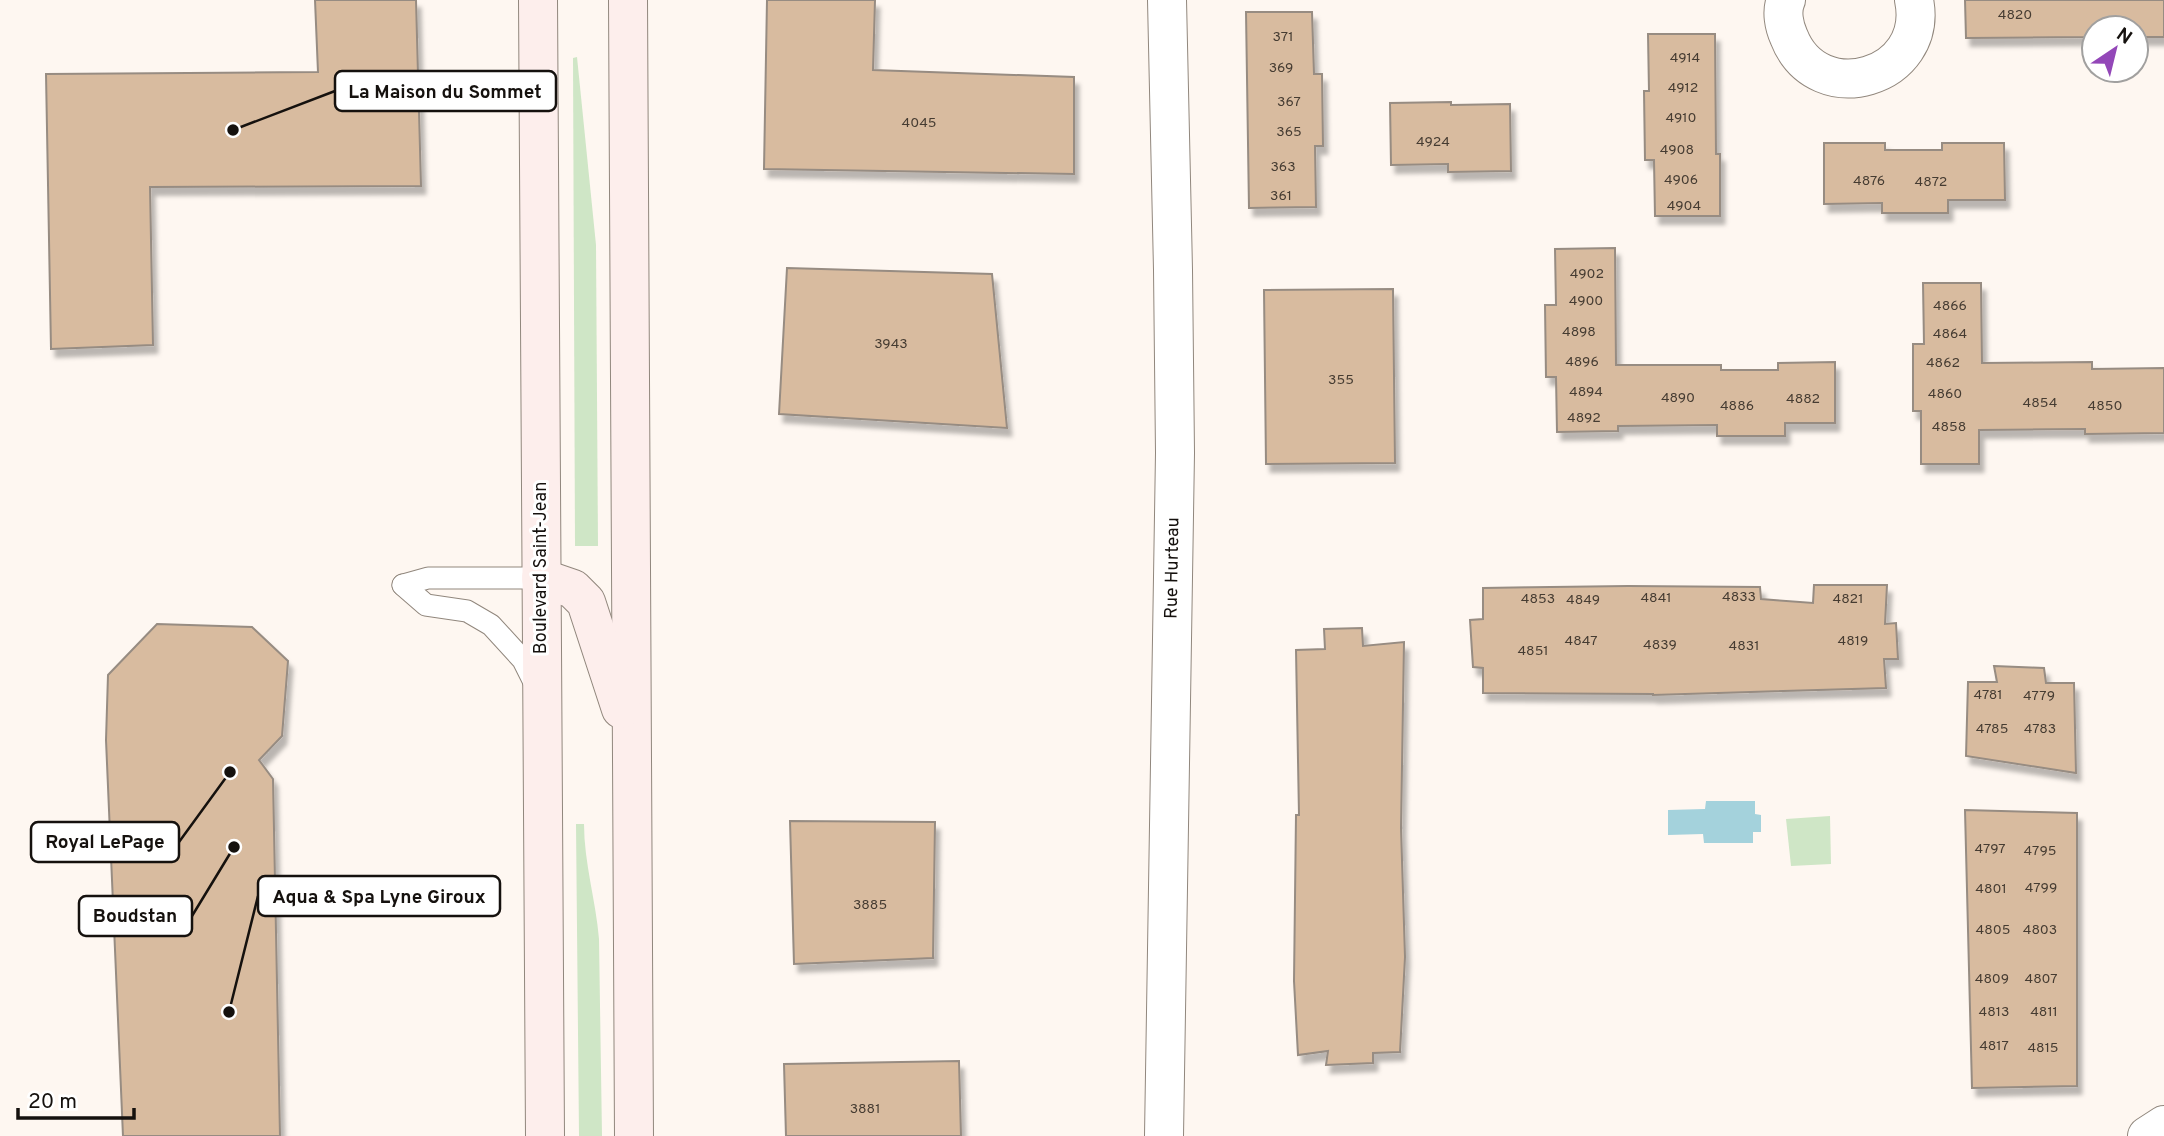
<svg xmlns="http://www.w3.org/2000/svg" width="2164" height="1136" viewBox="0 0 2164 1136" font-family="Overpass,sans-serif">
	<defs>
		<filter id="shadow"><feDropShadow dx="4.5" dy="8" stdDeviation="2" flood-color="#0004"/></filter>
	</defs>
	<rect width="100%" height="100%" fill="#fef7f1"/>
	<g fill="#cfe6c6">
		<path d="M 577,57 L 596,245 L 598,546 L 575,546 L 573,58 Z"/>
		<path d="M 1830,816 L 1831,864 L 1791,866 L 1786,819 Z"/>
		<path d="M 576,824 L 584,824 C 584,863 596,901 599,939 L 602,1136 L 579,1136 Z"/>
	</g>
	<path fill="#a4d2dc" d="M 1706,801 L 1755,801 L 1755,814 L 1761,815 L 1761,832 L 1753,832 L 1753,843 L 1704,843 L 1703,834 L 1668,835 L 1668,810 L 1705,809 Z"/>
	<g fill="#d8bb9f" stroke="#978c82" stroke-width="2" filter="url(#shadow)">
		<path d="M 315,0 L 416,0 L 421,186 L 150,187 L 153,345 L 51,349 L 46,74 L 318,72 Z"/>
		<path d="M 767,0 L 875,0 L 873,70 L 1074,77 L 1074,174 L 764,169 Z"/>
		<path d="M 1965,0 L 2164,0 L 2164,37 L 2136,37 L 2136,28 L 2094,28 L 2094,37 L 1966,38 Z"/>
		<path d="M 1246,12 L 1312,12 L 1314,74 L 1322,74 L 1323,146 L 1315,146 L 1316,207 L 1249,208 Z"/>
		<path d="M 1648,34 L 1715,34 L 1716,154 L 1720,154 L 1720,216 L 1655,216 L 1654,160 L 1645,160 L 1644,91 L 1649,91 Z"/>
		<path d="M 1451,102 L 1451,105 L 1510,104 L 1511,171 L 1448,172 L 1448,164 L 1391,165 L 1390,103 Z"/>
		<path d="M 1824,143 L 1885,143 L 1885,150 L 1942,150 L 1942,143 L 2004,143 L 2005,200 L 1948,200 L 1948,213 L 1882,213 L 1882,203 L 1824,204 Z"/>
		<path d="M 1615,248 L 1616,365 L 1721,365 L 1721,370 L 1778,370 L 1778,363 L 1835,362 L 1835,423 L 1785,423 L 1785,436 L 1717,436 L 1717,425 L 1618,426 L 1618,431 L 1557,432 L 1556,377 L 1546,377 L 1545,305 L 1556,305 L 1555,249 Z"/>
		<path d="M 787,268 L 992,274 L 1007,428 L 779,414 Z"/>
		<path d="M 1923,283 L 1981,283 L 1982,363 L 2092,362 L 2092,369 L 2164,368 L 2164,433 L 2085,434 L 2085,429 L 1979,430 L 1979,464 L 1921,464 L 1921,411 L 1913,411 L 1913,344 L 1924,344 Z"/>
		<path d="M 1393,289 L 1395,463 L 1266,464 L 1264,290 Z"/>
		<path d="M 1814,585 L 1887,585 L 1885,624 L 1896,623 L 1898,659 L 1884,659 L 1886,688 L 1653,695 L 1653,694 L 1483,693 L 1483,668 L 1473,667 L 1470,620 L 1483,619 L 1483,588 L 1628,586 L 1760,587 L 1761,599 L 1813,603 Z"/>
		<path d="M 157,624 L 252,627 L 288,661 L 282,736 L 259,760 L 273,779 L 280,1136 L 123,1136 L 106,740 L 108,675 Z"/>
		<path d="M 1362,628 L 1363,646 L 1404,642 L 1401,828 L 1405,957 L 1400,1052 L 1373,1053 L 1373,1063 L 1326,1065 L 1328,1051 L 1298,1055 L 1294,981 L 1296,815 L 1299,815 L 1296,650 L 1325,649 L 1324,629 Z"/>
		<path d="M 1994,666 L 2044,668 L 2046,683 L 2074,683 L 2076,773 L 1966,756 L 1968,682 L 1997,682 Z"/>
		<path d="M 1965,810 L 2077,813 L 2077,1086 L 1972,1088 Z"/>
		<path d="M 790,821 L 935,822 L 933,958 L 794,964 Z"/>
		<path d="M 959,1061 L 961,1136 L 786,1136 L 784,1064 Z"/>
	</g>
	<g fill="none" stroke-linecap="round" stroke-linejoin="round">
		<g stroke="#91877d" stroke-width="23">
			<g id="service">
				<path d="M 403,585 L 426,605 L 467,611 L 491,625 L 523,660 L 536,686"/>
				<path d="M 403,585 L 428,578 L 541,578"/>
			</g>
		</g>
		<g stroke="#91877d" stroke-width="40">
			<g id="minor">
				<path d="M 1786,0 C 1781,11 1784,26 1789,37 C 1818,111 1930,78 1914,0"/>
				<path d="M 1164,1136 L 1175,453 L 1173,270 L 1167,0"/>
				<path d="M 2147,1136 L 2164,1125"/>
			</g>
		</g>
		<g stroke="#91877d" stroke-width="40">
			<g id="secondary">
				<path d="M 538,0 L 545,1136"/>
				<path d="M 628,0 L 634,1136"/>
				<path d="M 541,578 L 573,589 L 586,602 L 621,709"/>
			</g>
		</g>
		<use href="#service" stroke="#fff" stroke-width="21"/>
		<use href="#minor" stroke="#fff" stroke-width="38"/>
		<use href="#secondary" stroke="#fdeeec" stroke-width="38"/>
	</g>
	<g text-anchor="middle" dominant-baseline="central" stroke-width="6" stroke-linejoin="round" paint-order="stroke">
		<g font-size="14" fill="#463c32">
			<text x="2015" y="15">4820</text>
			<text x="1283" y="37">371</text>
			<text x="1685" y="58">4914</text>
			<text x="1281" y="68">369</text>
			<text x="1683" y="88">4912</text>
			<text x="1289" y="102">367</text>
			<text x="1681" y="118">4910</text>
			<text x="919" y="123">4045</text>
			<text x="1289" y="132">365</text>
			<text x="1433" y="142">4924</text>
			<text x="1677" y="150">4908</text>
			<text x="1283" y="167">363</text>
			<text x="1681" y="180">4906</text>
			<text x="1869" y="181">4876</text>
			<text x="1931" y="182">4872</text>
			<text x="1281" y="196">361</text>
			<text x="1684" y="206">4904</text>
			<text x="1587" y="274">4902</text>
			<text x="1586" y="301">4900</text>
			<text x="1950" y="306">4866</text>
			<text x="1579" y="332">4898</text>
			<text x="1950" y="334">4864</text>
			<text x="891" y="344">3943</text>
			<text x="1582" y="362">4896</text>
			<text x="1943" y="363">4862</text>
			<text x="1341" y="380">355</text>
			<text x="1586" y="392">4894</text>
			<text x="1945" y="394">4860</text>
			<text x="1678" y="398">4890</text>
			<text x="1803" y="399">4882</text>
			<text x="2040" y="403">4854</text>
			<text x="1737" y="406">4886</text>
			<text x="2105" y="406">4850</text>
			<text x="1584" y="418">4892</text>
			<text x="1949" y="427">4858</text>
			<text x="1739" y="597">4833</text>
			<text x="1656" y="598">4841</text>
			<text x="1538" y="599">4853</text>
			<text x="1848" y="599">4821</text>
			<text x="1583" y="600">4849</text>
			<text x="1581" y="641">4847</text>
			<text x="1853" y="641">4819</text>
			<text x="1660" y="645">4839</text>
			<text x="1744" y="646">4831</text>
			<text x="1533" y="651">4851</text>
			<text x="1988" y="695">4781</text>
			<text x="2039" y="696">4779</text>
			<text x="1992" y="729">4785</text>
			<text x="2040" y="729">4783</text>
			<text x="1990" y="849">4797</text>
			<text x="2040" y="851">4795</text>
			<text x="2041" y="888">4799</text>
			<text x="1991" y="889">4801</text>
			<text x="870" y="905">3885</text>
			<text x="1993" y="930">4805</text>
			<text x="2040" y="930">4803</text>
			<text x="1992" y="979">4809</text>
			<text x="2041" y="979">4807</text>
			<text x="1994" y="1012">4813</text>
			<text x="2044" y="1012">4811</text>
			<text x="1994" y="1046">4817</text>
			<text x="2043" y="1048">4815</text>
			<text x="865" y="1109">3881</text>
		</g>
		<g font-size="18" fill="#15110e" stroke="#fff">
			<text transform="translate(541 568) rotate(-90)">Boulevard Saint-Jean</text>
			<text transform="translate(1173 568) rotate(-89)">Rue Hurteau</text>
		</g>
	</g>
	<path fill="none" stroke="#15110e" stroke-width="2.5" d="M233 130L335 91M230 772L179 842M229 1012L258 896M234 847L192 916"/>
	<g fill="#15110e" stroke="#fff" stroke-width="2.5">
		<circle cx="233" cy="130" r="7"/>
		<circle cx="230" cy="772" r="7"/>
		<circle cx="229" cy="1012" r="7"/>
		<circle cx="234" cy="847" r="7"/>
	</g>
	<g fill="#fff" stroke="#15110e" stroke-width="2.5">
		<rect x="335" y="71" width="221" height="40" rx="7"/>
		<rect x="31" y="822" width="148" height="40" rx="7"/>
		<rect x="258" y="876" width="242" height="40" rx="7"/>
		<rect x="79" y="896" width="113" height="40" rx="7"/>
	</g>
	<g font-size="19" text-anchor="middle" font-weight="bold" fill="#15110e">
		<text x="445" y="98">La Maison du Sommet</text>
		<text x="105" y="848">Royal LePage</text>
		<text x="379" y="903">Aqua &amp; Spa Lyne Giroux</text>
		<text x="135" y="922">Boudstan</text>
	</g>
	<g transform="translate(2115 49) rotate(35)"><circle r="33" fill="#ffffff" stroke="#a1a09f" stroke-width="2"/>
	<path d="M0-5L12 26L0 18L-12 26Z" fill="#9347b8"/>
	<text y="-10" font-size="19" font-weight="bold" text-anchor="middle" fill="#15110e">N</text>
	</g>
	<path d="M18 1108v10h116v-10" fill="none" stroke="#15110e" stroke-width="3.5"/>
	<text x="28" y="1108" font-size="21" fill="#15110e" stroke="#ffffff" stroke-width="5" paint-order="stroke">20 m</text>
</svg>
